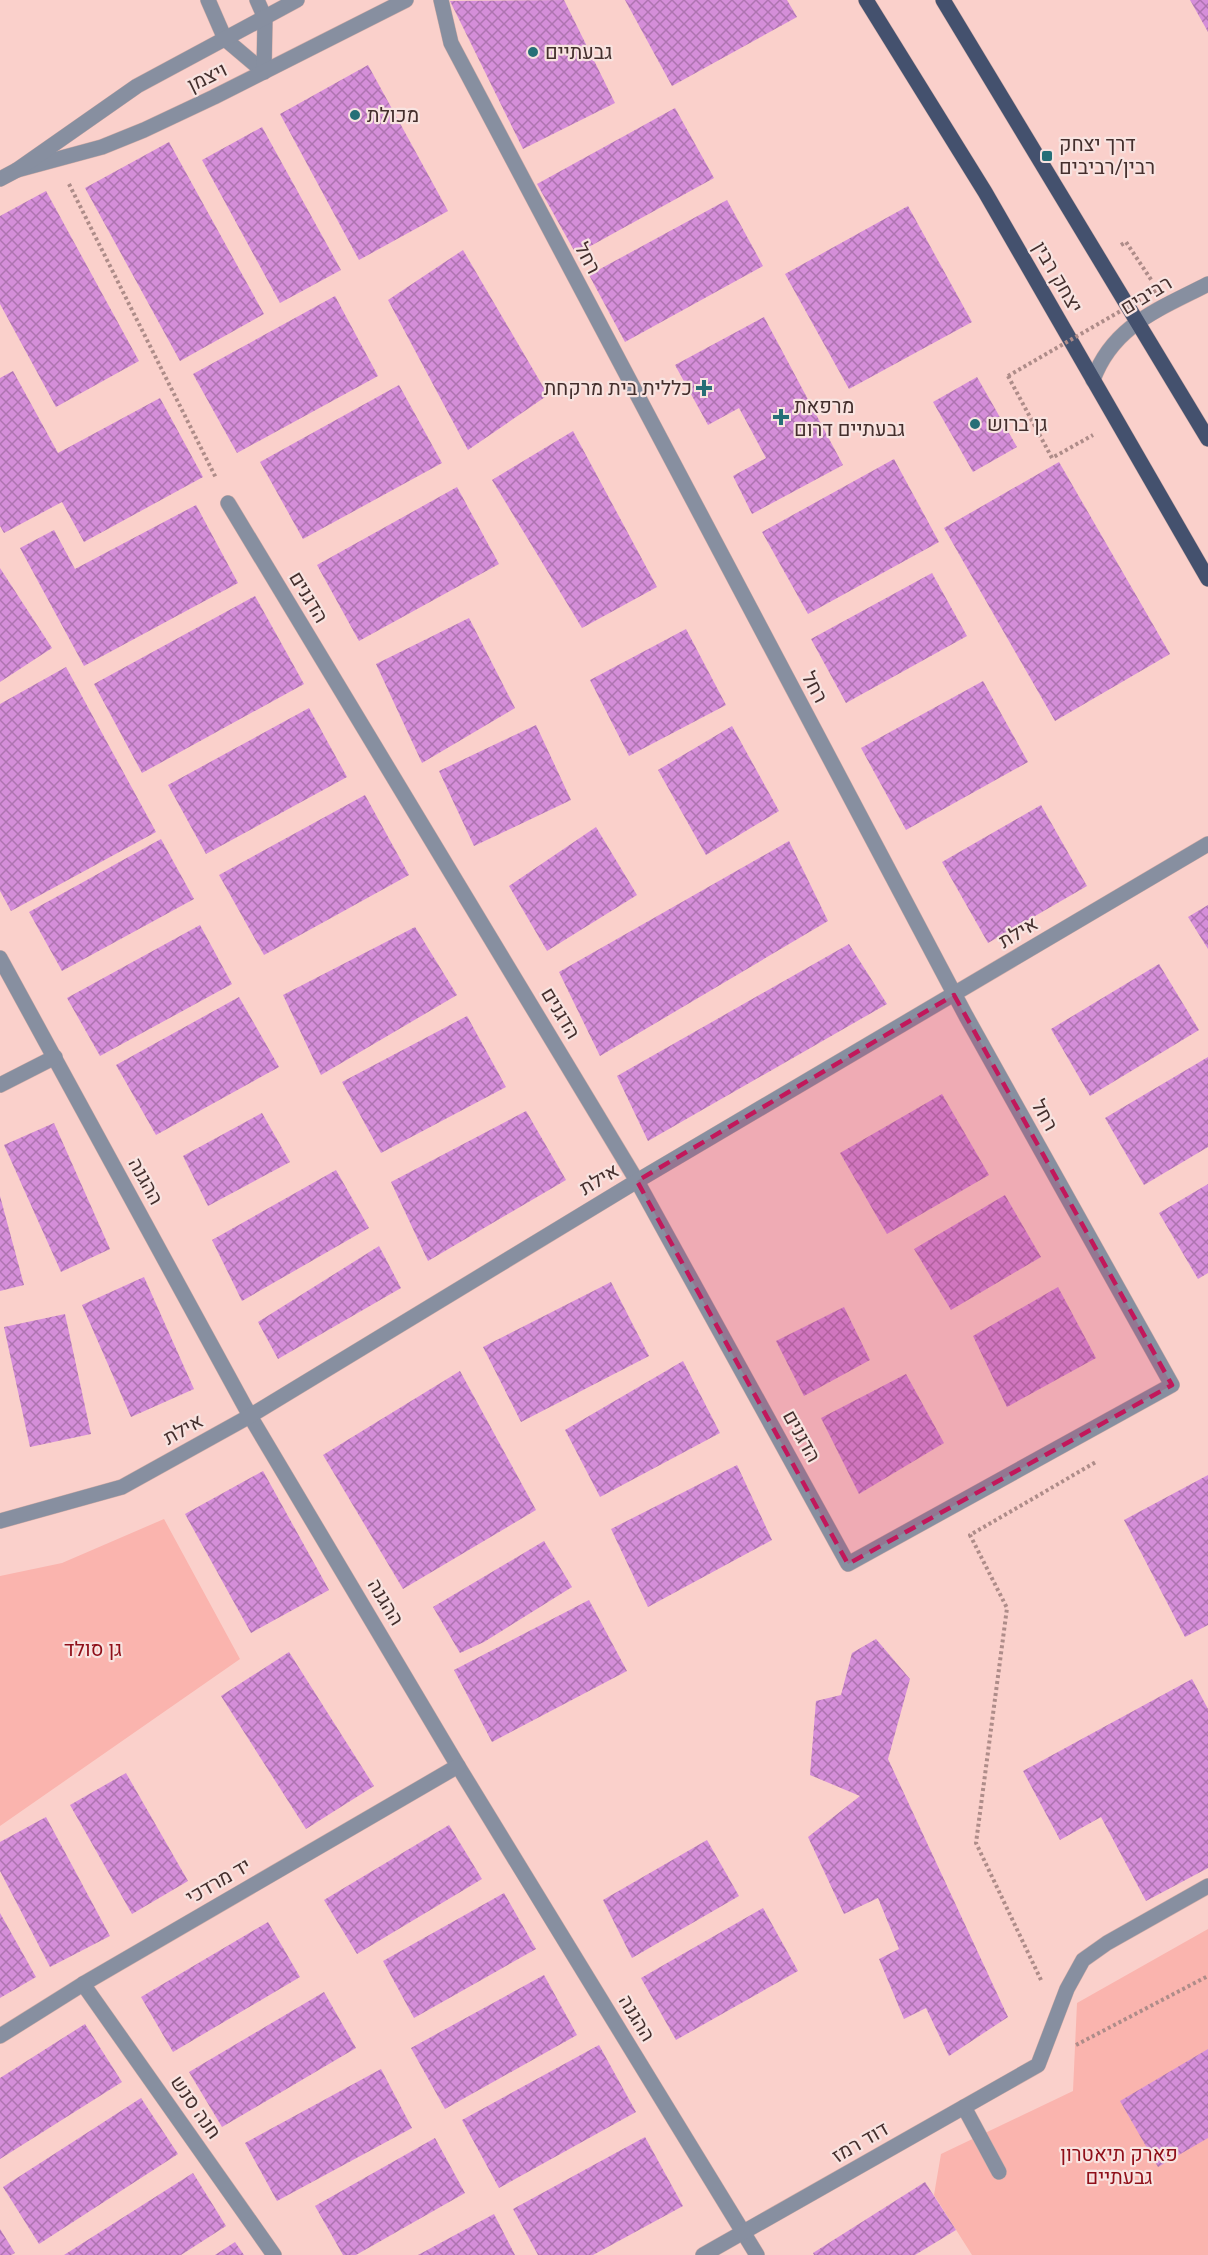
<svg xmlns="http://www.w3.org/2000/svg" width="1208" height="2255" viewBox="0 0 1208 2255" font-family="Roboto,Heebo,sans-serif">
	<defs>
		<pattern id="building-cross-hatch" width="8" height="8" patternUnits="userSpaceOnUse" patternTransform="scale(1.5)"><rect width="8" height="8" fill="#d58ed9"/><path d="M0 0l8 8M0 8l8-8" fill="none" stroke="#ae74b0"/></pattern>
	</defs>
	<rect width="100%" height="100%" fill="#fad0cb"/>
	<g fill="#fab4ae">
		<path d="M 164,1519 L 240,1659 L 0,1826 L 0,1576 L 62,1563 Z"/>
		<path d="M 1208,1929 L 1208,2255 L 972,2255 L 934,2195 L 941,2154 L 1073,2091 L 1077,2003 Z"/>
	</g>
	<g fill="url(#building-cross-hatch)">
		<path d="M 564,0 L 615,103 L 523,149 L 450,1 Z"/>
		<path d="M 625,0 L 787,0 L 797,17 L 672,86 Z"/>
		<path d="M 1190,0 L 1208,0 L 1208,32 Z"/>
		<path d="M 368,65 L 448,211 L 359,260 L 280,114 Z"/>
		<path d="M 675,108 L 714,178 L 576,254 L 537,184 Z"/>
		<path d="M 262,127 L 341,270 L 280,303 L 202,160 Z"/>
		<path d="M 169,142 L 264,314 L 180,361 L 85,188 Z"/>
		<path d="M 46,191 L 139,361 L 56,407 L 0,304 L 0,216 Z"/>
		<path d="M 727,200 L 763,266 L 625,342 L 589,275 Z"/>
		<path d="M 908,206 L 972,322 L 849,389 L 785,274 Z"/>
		<path d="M 463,250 L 548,395 L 468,450 L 388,300 Z"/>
		<path d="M 335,296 L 378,376 L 237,453 L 193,374 Z"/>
		<path d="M 764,317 L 843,465 L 752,514 L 733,476 L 766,458 L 739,408 L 708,425 L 675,365 Z"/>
		<path d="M 13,371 L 58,453 L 160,398 L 203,477 L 84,542 L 62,502 L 4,533 L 0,526 L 0,378 Z"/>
		<path d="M 977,377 L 1017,447 L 973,472 L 933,402 Z"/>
		<path d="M 399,385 L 442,463 L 303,539 L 260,462 Z"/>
		<path d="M 573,431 L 657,587 L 582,628 L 492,480 Z"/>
		<path d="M 894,459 L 939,542 L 808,614 L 762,532 Z"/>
		<path d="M 1059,462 L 1170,654 L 1055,721 L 944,528 Z"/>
		<path d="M 457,487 L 499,564 L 359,641 L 317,565 Z"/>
		<path d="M 196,505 L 238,583 L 84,666 L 20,548 L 54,530 L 75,569 Z"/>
		<path d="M 0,568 L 52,648 L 0,682 Z"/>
		<path d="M 932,573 L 967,636 L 846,703 L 811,639 Z"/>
		<path d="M 255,596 L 304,684 L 142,773 L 94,684 Z"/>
		<path d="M 469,618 L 515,708 L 422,763 L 376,664 Z"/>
		<path d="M 686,629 L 726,705 L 629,756 L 590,680 Z"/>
		<path d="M 66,667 L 156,832 L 11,911 L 0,891 L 0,704 Z"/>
		<path d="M 983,681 L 1028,762 L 906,830 L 861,748 Z"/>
		<path d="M 309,708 L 347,777 L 206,854 L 168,785 Z"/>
		<path d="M 536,725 L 571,800 L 474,846 L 439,771 Z"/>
		<path d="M 732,726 L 779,811 L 706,855 L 658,770 Z"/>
		<path d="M 365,795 L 409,875 L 264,955 L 219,875 Z"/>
		<path d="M 1041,805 L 1087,886 L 988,943 L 942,862 Z"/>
		<path d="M 596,827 L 637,895 L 547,951 L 509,886 Z"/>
		<path d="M 161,839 L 194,899 L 62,971 L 29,912 Z"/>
		<path d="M 789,841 L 828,921 L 600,1056 L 559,972 Z"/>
		<path d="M 1208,905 L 1208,949 L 1188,917 Z"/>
		<path d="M 200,925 L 232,984 L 100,1056 L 67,998 Z"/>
		<path d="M 415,927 L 457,995 L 321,1075 L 283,995 Z"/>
		<path d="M 849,944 L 887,1004 L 648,1141 L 617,1076 Z"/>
		<path d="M 1159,964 L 1199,1030 L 1090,1096 L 1051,1029 Z"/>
		<path d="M 239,997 L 279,1067 L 156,1135 L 116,1065 Z"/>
		<path d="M 467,1016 L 506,1087 L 381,1153 L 342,1082 Z"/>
		<path d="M 1208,1057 L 1208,1147 L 1144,1185 L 1105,1118 Z"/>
		<path d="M 942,1094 L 989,1175 L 887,1234 L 840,1153 Z"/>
		<path d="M 526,1111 L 566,1180 L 428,1261 L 391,1182 Z"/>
		<path d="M 262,1113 L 290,1162 L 208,1206 L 183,1156 Z"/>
		<path d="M 54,1123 L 110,1249 L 61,1272 L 4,1145 Z"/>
		<path d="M 336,1170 L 369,1228 L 242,1301 L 212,1240 Z"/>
		<path d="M 1208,1184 L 1208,1273 L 1198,1279 L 1159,1213 Z"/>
		<path d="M 1005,1195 L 1041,1257 L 951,1310 L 914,1249 Z"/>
		<path d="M 0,1196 L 24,1285 L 0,1291 Z"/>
		<path d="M 379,1246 L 401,1288 L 278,1359 L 258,1322 Z"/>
		<path d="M 144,1277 L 194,1389 L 131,1417 L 82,1305 Z"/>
		<path d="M 611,1282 L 649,1356 L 521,1422 L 483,1347 Z"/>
		<path d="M 1058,1287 L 1096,1358 L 1007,1407 L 973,1336 Z"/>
		<path d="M 844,1307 L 870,1360 L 804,1396 L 776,1341 Z"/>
		<path d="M 65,1314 L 91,1434 L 30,1447 L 4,1327 Z"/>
		<path d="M 683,1361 L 720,1433 L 600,1497 L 565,1430 Z"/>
		<path d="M 460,1371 L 536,1510 L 403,1589 L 323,1455 Z"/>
		<path d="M 906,1374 L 944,1443 L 859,1494 L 821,1418 Z"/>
		<path d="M 737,1465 L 772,1540 L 648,1607 L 611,1529 Z"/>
		<path d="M 263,1471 L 329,1590 L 251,1633 L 185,1514 Z"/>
		<path d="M 1208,1475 L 1208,1625 L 1185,1637 L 1124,1520 Z"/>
		<path d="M 544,1541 L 572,1587 L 484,1642 L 460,1653 L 433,1607 Z"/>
		<path d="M 589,1600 L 627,1671 L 492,1742 L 454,1670 Z"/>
		<path d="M 876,1639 L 910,1679 L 888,1759 L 1008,2017 L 949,2056 L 926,2008 L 904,2019 L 879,1959 L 899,1949 L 878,1898 L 844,1914 L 808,1837 L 860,1796 L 810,1775 L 816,1701 L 841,1695 L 852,1653 Z"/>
		<path d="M 289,1652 L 374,1786 L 306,1829 L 221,1696 Z"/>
		<path d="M 1192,1679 L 1208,1709 L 1208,1868 L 1146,1901 L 1101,1817 L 1060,1840 L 1023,1771 Z"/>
		<path d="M 126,1773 L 188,1881 L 132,1914 L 70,1805 Z"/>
		<path d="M 46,1817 L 110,1936 L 50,1967 L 0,1871 L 0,1842 Z"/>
		<path d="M 449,1825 L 482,1879 L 357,1954 L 324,1900 Z"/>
		<path d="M 707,1840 L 739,1896 L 632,1958 L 603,1900 Z"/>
		<path d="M 504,1893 L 536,1949 L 414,2018 L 383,1961 Z"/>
		<path d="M 763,1908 L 798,1971 L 676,2040 L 641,1978 Z"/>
		<path d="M 0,1913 L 36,1977 L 0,1998 Z"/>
		<path d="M 268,1922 L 300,1977 L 173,2052 L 141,1997 Z"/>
		<path d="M 544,1975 L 577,2035 L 445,2109 L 411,2048 Z"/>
		<path d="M 324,1992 L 356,2048 L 222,2127 L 189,2072 Z"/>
		<path d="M 85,2024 L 122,2082 L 0,2159 L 0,2078 Z"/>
		<path d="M 599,2045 L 636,2112 L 499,2188 L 462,2120 Z"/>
		<path d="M 1208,2049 L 1208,2138 L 1158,2167 L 1120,2101 Z"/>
		<path d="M 381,2069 L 412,2128 L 277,2201 L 245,2143 Z"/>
		<path d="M 141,2098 L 178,2154 L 39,2244 L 3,2187 Z"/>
		<path d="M 645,2137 L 683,2206 L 593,2255 L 538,2255 L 513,2209 Z"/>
		<path d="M 435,2138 L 465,2193 L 356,2255 L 343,2255 L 315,2206 Z"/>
		<path d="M 193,2173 L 226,2226 L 181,2255 L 64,2255 Z"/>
		<path d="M 925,2182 L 956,2230 L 915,2255 L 814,2255 L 813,2253 Z"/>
		<path d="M 494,2214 L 515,2255 L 418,2255 Z"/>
		<path d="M 0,2229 L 15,2253 L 11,2255 L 0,2255 Z"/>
		<path d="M 235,2242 L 244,2255 L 215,2255 Z"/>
	</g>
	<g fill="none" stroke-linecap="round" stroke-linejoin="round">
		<g stroke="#d2ada8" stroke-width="16">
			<g id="minor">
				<path d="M 208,0 L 225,39 L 264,72"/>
				<path d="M 257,0 L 265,18 L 264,72"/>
				<path d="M 17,170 L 102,147 L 144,130 L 214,97 L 406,0"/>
				<path d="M 0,179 L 17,170 L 137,86 L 297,0"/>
				<path d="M 1093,380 C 1113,325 1160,309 1208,284"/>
				<path d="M 228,503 L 637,1181 L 848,1564 L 1172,1385 L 966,1016 L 451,43 L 441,0"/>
				<path d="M 0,958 L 250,1416 L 458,1766 L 757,2255"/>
				<path d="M 0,1085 L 55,1057"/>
				<path d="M 0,1521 L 122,1487 L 250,1416 L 637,1181 L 1208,844"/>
				<path d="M 83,1984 L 274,2255"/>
				<path d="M 0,2036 L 83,1984 L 458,1766"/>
				<path d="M 964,2107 L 999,2172"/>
				<path d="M 703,2255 L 1038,2065 L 1067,1989 L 1083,1960 L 1107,1943 L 1208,1886"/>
			</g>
		</g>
		<g stroke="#d2ada8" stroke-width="16">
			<g id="major">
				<path d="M 866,0 L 985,192 L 1208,579"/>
				<path d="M 943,0 L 1208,439"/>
			</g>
		</g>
		<g stroke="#ae8c89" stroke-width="4" stroke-dasharray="3 3" stroke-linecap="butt">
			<path d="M 69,184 L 216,478"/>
			<path d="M 1121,245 L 1126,242 L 1152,281"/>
			<path d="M 1008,376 L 1052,458 L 1093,435"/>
			<path d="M 1041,1980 L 976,1843 L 1007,1608 L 970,1535 L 1096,1462"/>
			<path d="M 1076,2045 L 1208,1976"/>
		</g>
		<use href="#minor" stroke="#878fa0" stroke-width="15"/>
		<use href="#major" stroke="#44516e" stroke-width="15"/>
		<path stroke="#ae8c89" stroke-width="4" stroke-dasharray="3 3" stroke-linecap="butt" d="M 1008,376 L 1157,290"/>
	</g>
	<path fill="#c2185b" fill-opacity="0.2" stroke="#c2185b" stroke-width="4.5" stroke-dasharray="12 8" stroke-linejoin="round" d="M 954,995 L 1172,1385 L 848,1564 L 637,1181 Z"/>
	<g fill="#266f77" stroke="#f8e3e0" stroke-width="2">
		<circle cx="533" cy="52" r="6"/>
		<circle cx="355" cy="115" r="6"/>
		<rect x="1041" y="150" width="12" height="12" rx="3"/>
		<path d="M701 379h6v6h6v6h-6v6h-6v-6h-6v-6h6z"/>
		<path d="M778 408h6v6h6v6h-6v6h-6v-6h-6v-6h6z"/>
		<circle cx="975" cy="424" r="6"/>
	</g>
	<g text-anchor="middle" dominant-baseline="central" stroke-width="4.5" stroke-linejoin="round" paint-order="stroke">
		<g font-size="20" fill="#442f2d" stroke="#f8e3e0" text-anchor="start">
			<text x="545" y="52">גבעתיים</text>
			<text x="367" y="115">מכולת</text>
			<text x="1059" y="144">דרך יצחק<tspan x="1059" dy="23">רבין/רביבים</tspan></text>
			<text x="692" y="388" text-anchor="end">כללית בית מרקחת</text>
			<text x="794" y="406">מרפאת<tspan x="794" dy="23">גבעתיים דרום</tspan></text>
			<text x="987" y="424">גן ברוש</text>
		</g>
		<g font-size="20" fill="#442f2d" stroke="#f8e3e0">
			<text transform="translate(207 77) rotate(-26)">ויצמן</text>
			<text transform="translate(588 258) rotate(62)">רחל</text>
			<text transform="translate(1058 277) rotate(60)">יצחק רבין</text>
			<text transform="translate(1146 295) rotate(-31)">רביבים</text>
			<text transform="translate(309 597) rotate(59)">הדגנים</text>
			<text transform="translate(815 687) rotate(62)">רחל</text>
			<text transform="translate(1018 932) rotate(-31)">אילת</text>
			<text transform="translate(561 1013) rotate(59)">הדגנים</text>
			<text transform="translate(1045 1115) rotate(61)">רחל</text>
			<text transform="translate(599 1179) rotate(-31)">אילת</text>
			<text transform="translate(146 1181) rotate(61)">ההגנה</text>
			<text transform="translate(183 1429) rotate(-29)">אילת</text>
			<text transform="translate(802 1436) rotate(61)">הדגנים</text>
			<text transform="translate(386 1602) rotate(59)">ההגנה</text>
			<text transform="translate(218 1881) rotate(-30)">יד מרדכי</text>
			<text transform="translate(637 2018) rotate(59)">ההגנה</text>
			<text transform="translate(196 2107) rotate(55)">חנה סנש</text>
			<text transform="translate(860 2142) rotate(-30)">דוד רמז</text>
		</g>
		<g font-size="20" fill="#8f0f19" stroke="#f8e3e0">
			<text x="93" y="1649">גן סולד</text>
			<text x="1119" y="2154">פארק תיאטרון<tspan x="1119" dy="23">גבעתיים</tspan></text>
		</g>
	</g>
</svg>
